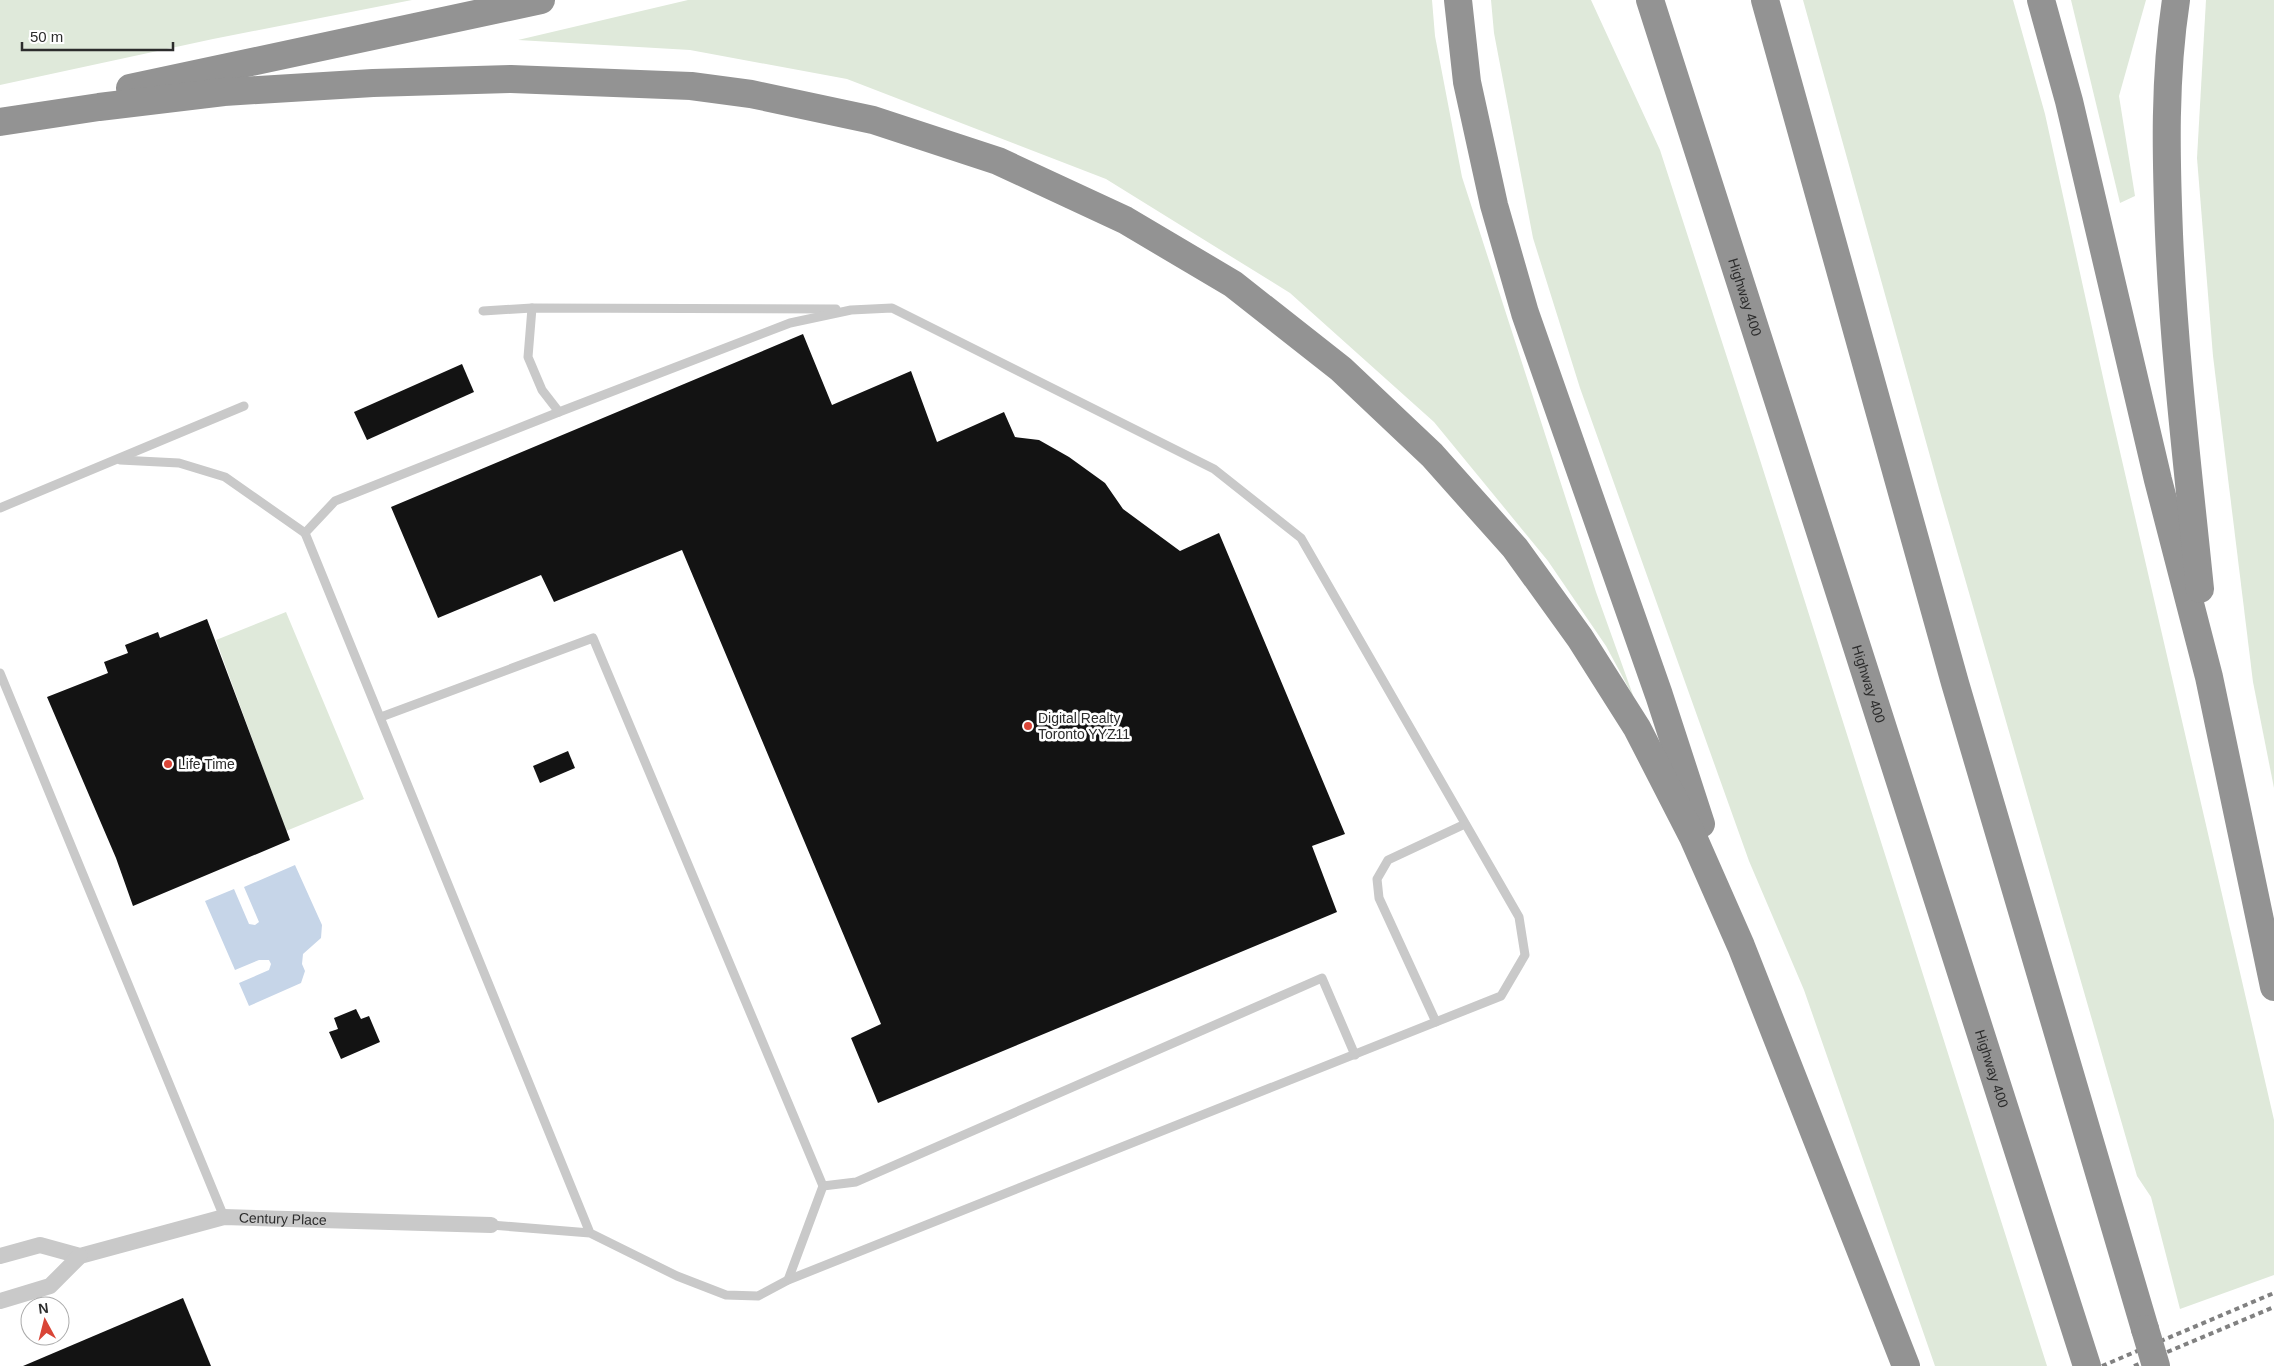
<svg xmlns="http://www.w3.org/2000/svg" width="2274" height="1366" viewBox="0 0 2274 1366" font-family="Arial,sans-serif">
	<rect width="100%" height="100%" fill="#fff"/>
	<g fill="#dfe9da">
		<path d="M 0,0 L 412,0 L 213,39 L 0,85 Z"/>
		<path d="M 688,0 L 1432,0 L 1435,36 L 1462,177 L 1596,592 L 1634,698 L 1606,646 L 1548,561 L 1434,422 L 1290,293 L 1106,179 L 847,79 L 690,50 L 518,40 Z"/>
		<path d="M 1491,0 L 1591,0 L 1660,150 L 1755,444 L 2047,1366 L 1935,1366 L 1804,990 L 1749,861 L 1580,388 L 1533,238 L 1494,33 Z"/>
		<path d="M 1803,0 L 2013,0 L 2045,114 L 2106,391 L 2274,1120 L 2274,1275 L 2180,1309 L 2151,1197 L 2137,1176 L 1940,492 Z"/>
		<path d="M 2071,0 L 2146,0 L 2119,96 L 2135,196 L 2120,203 Z"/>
		<path d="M 2206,0 L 2274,0 L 2274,788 L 2253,682 L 2213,356 L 2197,158 Z"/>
		<path d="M 286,612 L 364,799 L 286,831 L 216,640 Z"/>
	</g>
	<path fill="#c6d5e8" d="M 295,865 L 322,925 L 321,938 L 303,954 L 302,964 L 305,971 L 301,983 L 249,1006 L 239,983 L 269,970 L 271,964 L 269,960 L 259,960 L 235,970 L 205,901 L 234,889 L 249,924 L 255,925 L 259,922 L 244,887 Z"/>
	<g fill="#131313">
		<path d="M 803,334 L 832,405 L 911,371 L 937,442 L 1004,412 L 1015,437 L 1039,440 L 1069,457 L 1105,483 L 1123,509 L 1180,551 L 1219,533 L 1345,834 L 1312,846 L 1337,912 L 878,1103 L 851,1038 L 881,1024 L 682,550 L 554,602 L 541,575 L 438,618 L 391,507 Z"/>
		<path d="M 462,364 L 474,392 L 367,440 L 354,412 Z"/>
		<path d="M 207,619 L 290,840 L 133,906 L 116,858 L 47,697 L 108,673 L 104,662 L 128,653 L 125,645 L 158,632 L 160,638 Z"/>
		<path d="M 568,751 L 575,768 L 540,783 L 533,766 Z"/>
		<path d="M 356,1009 L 361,1019 L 369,1016 L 380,1042 L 341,1059 L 329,1032 L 338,1029 L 334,1018 Z"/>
		<path d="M 183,1298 L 211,1366 L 23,1366 Z"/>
	</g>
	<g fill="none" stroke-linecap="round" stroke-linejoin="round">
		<g stroke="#c9c9c9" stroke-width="9">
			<path d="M 532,308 L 528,357 L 542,390 L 559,412"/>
			<path d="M 483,311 L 532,308 L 836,309"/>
			<path d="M 120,460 L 179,463 L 225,477 L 305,533"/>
			<path d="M 0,508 L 244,406"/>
			<path d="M 0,673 L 224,1217"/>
			<path d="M 381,717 L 593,638 L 823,1186"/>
			<path d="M 1436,1022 L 1379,898 L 1377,879 L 1388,860 L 1465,824"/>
			<path d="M 491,1225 L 590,1233 L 677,1276 L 726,1295 L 758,1296 L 788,1280 L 1501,996 L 1525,955 L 1519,917 L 1301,538 L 1214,469 L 892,308 L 851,310 L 790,323 L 559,412 L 335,501 L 305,533 L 590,1233"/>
			<path d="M 788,1280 L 823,1186 L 856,1182 L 1322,978 L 1355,1055"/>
		</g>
		<g stroke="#c9c9c9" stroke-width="16">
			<path id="s1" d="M 0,1256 L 40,1245 L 80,1256 L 224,1217 L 491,1225"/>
			<path d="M 0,1301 L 50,1286 L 80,1256"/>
		</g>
		<g stroke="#939393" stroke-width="28">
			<path d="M 1458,0 L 1467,82 L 1494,205 L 1525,313 L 1659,695 L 1701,824"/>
			<path id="s2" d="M 1650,0 L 2087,1366"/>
			<path d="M 1765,0 L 1955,683 L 2145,1329"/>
			<path d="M 2041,0 L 2069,101 L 2158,480 L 2209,677 L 2274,987"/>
			<path d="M 2176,0 C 2164,78 2166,156 2169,234 C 2174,353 2188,471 2200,589"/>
			<path d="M 130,88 L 541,0"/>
			<path d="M 0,122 L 99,107 L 224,92 L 373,83 L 511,79 L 691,86 L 751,94 L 873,120 L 998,161 L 1125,220 L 1233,284 L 1341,369 L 1432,455 L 1515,548 L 1580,638 L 1637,728 L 1693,837 L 1741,946 L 1906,1366"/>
		</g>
		<g stroke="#818181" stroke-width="4" stroke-dasharray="5 4" stroke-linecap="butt">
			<path d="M 2102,1366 L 2274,1293"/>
			<path d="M 2134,1366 L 2274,1307"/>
		</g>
		<path stroke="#939393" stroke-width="28" d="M 2145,1329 L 2156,1366"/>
	</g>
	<g fill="#d94537" stroke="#fff" stroke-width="2">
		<circle cx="1028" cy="726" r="5"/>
		<circle cx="168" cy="764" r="5"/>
	</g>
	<g text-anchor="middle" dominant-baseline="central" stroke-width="5" stroke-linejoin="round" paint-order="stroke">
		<g font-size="14" fill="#2c2c2c" stroke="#fff">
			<text stroke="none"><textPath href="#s2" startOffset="312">Highway 400</textPath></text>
			<text stroke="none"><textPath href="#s2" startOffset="718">Highway 400</textPath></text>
			<text stroke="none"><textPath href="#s2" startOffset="1122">Highway 400</textPath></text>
			<text stroke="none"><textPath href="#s1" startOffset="291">Century Place</textPath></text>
		</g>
		<g font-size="14" fill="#2c2c2c" stroke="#fff" text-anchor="start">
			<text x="1038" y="718">Digital Realty<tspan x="1038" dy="16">Toronto YYZ11</tspan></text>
			<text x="178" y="764">Life Time</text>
		</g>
	</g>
	<g transform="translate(45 1321) rotate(353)"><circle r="24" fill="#ffffff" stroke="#ababab"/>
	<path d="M0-4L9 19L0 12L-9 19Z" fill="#d94537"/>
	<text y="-8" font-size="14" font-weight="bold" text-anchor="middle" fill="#2c2c2c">N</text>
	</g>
	<path d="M22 42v8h151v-8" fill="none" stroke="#2c2c2c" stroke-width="2.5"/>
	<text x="30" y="42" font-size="15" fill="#2c2c2c" stroke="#ffffff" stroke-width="4" paint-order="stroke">50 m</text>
</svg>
